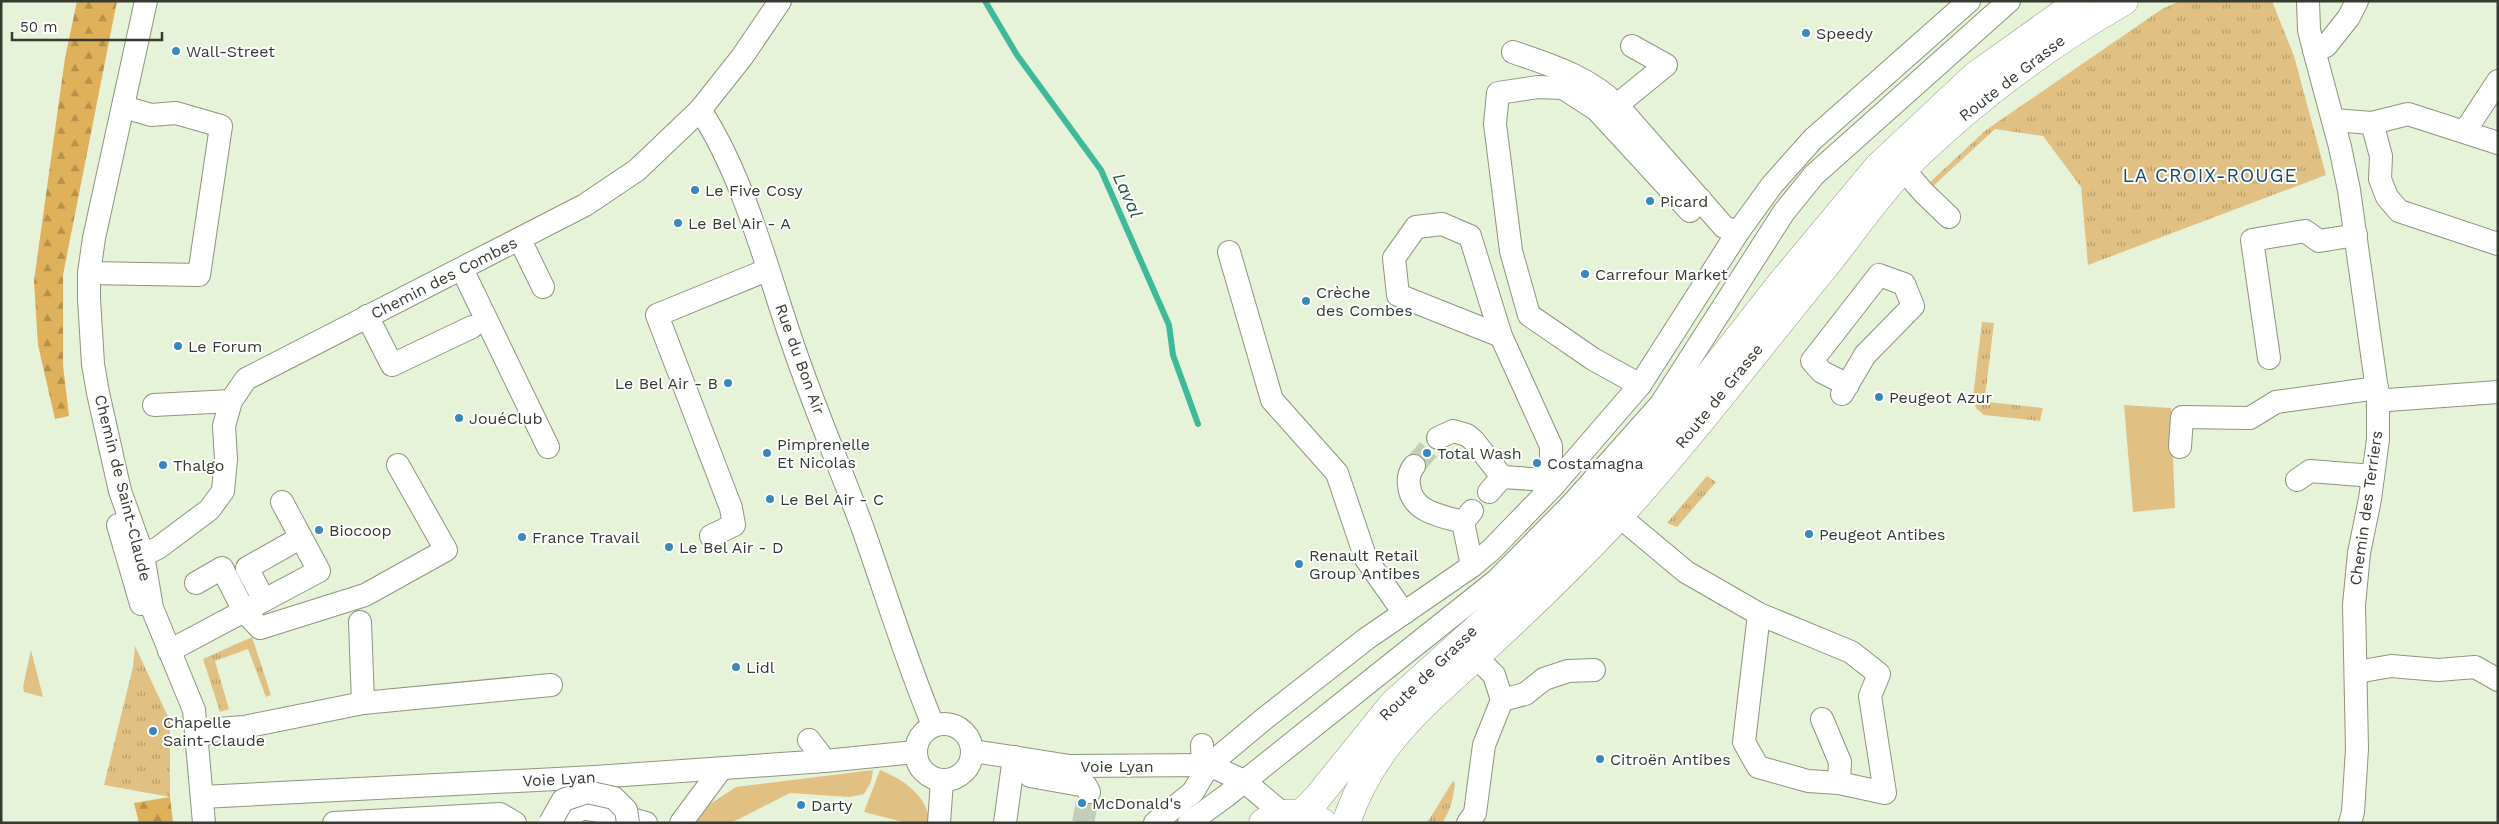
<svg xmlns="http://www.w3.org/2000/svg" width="2499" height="824" viewBox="0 0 2499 824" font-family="'Work Sans',sans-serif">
	<defs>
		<pattern id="grass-tufts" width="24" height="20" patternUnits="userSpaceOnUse" patternTransform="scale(1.25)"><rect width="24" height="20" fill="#e1c183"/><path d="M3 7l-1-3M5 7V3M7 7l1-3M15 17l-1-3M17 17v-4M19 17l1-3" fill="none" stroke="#b79e6c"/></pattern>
		<pattern id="forest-firs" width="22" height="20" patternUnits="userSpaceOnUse" patternTransform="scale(1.25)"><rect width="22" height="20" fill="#deb15a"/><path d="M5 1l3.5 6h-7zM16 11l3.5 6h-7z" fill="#b5914b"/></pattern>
	</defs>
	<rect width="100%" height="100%" fill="#e6f3d8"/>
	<g fill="url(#grass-tufts)">
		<path d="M 2180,1 L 2272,1 L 2294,56 L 2326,175 L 2088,265 L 2081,187 L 2043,136 L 1995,129 L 1931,188 L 1928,184 L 1986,130 L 2162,9 Z"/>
		<path d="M 1982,322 L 1994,323 L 1985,396 L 1973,397 Z"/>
		<path d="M 1988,402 L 2043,408 L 2040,421 L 1984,415 L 1976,408 L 1975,404 Z"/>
		<path d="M 1707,476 L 1716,482 L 1677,527 L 1667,523 Z"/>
		<path d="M 252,637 L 271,695 L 266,697 L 248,649 L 215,661 L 229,709 L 220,712 L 203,659 Z"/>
		<path d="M 135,646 L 170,721 L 170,797 L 104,785 L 133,667 Z"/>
		<path d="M 1453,781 L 1455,783 C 1453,798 1451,810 1442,823 L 1427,823 Z"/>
	</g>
	<g fill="url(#forest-firs)">
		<path d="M 77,1 L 117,1 L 63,275 L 63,365 L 69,416 L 55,419 L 38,345 L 34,281 L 65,58 Z"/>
		<path d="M 170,797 L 173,823 L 139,823 L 134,803 Z"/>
	</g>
	<g fill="#e1c183">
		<path d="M 2124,405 L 2171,408 L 2175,508 L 2133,512 Z"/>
		<path d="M 31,650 L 43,697 L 24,692 L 23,687 Z"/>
		<path d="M 873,770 L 871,782 L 864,794 L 850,797 L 790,793 L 731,823 L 695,823 L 707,806 L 736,787 Z"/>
		<path d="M 880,770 C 902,779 929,796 929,823 L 907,823 L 864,812 Z"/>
	</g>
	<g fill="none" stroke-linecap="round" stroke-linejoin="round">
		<path stroke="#3eb99a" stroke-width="6" d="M 985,1 L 1017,55 L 1101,170 L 1169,325 L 1173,355 L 1198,424"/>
		<g stroke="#c3ceb6" stroke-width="22" stroke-dasharray="22 11" stroke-linecap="butt">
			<path d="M 1414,466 L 1438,438"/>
			<path d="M 1083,823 L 1089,792"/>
		</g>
		<g stroke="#8a967d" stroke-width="24">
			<g id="minor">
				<path d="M 146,1 L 94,238 L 89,273 L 89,299 L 93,364 L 98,393 L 120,491 L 143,555 L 152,608 L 194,710 L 204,823"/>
				<path d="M 2308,1 L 2309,30 L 2314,50 L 2340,147 L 2349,190 L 2378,397 L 2378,439 L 2370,499 L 2359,553 L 2354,605 L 2357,749 L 2353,812 L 2350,823"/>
				<path d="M 1632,46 L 1666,65 L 1617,105 L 1724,227 L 1738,232"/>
				<path d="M 2314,50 L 2326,46 L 2349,17 L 2357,1"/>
				<path d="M 1513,52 C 1550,65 1588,76 1617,105"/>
				<path d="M 700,110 C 744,176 767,270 793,345 C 814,407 840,467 863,529 C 886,594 906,660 933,725"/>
				<path d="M 2333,120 L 2372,123 L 2408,114 L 2498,143"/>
				<path d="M 2372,123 L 2381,156 L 2380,179 L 2387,197 L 2399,211 L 2498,244"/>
				<path d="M 2465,131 L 2498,81"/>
				<path d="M 1903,169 L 1924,193 L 1949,217"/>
				<path d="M 520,240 L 543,287"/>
				<path d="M 1229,252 L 1272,400 L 1337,473 L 1366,559 L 1404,613"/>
				<path d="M 462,269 L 548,447"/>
				<path d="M 89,273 L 199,275 L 221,126 L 176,113 L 151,115 L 124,107"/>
				<path d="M 367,316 L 392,365 L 472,327"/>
				<path d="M 1501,336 L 1398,295 L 1394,258 L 1416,227 L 1442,224 L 1470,236 L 1501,336 L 1551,446 L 1551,457 L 1547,480"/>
				<path d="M 2269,358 L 2252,240 L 2305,231 L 2319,241 L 2356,235"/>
				<path d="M 1640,385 L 1593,359 L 1529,315 L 1511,251 L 1495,124 L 1498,93 L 1538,87 L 1563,88 L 1597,110 L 1690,211 L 1700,199"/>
				<path d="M 1842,394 L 1865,355 L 1913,306 L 1904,284 L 1879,275 L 1812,361 L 1822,372 L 1848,385"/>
				<path d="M 2378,397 L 2388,400 L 2498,392"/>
				<path d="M 154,405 L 231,401"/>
				<path d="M 1438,438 L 1453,431 L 1467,435 L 1474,441 L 1502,477"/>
				<path d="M 2180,447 L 2182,417 L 2250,418 L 2276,402 L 2377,388"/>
				<path d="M 1414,466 C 1410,471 1408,478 1409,485 C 1411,512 1441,516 1463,522"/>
				<path d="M 2297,480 L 2310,471 L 2373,476"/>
				<path d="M 1489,492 L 1502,477 L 1547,480 L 1553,486"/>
				<path d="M 1619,516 L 1686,572 L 1759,614 L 1744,742 L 1758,767 L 1808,781 L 1839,783 L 1885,793 L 1870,696 L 1879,674 L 1851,652 L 1759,614"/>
				<path d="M 118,525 L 141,604"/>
				<path d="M 711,536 L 734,525 L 731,508 L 657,315 L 767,270"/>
				<path d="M 143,555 L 158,548 L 209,510 L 223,491 L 226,459 L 224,426 L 231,401 L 246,379 L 585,205 L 637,170 L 700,110 L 742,57 L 780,1"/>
				<path d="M 1472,566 L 1463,522 L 1472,511"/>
				<path d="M 196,583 L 222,568 L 244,611 L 260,628 L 365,595 L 446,550 L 398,465"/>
				<path d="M 264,600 L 247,568 L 300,538"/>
				<path d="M 360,622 L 363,703"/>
				<path d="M 169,651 L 319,571 L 282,502"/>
				<path d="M 2357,672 L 2391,666 L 2438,670 L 2475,667 L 2498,680"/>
				<path d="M 1502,700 L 1525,694 L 1544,679 L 1568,671 L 1594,670"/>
				<path d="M 1822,719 L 1840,762 L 1839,783"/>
				<circle cx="944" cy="752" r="28"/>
				<path d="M 198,737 L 218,729 L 244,727 L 363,703 L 551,685"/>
				<path d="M 809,740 L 825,761"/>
				<path d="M 1202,745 L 1203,765"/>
				<path d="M 973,751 L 1070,766 L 1209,765 L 1244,781 L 1283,814"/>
				<path d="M 1014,757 L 1030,776 L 1086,786 L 1089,792"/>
				<path d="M 202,797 L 595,777 L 825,761 L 915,752"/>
				<path d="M 334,823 L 500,814 L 515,823"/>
				<path d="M 561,823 L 582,808 L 614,814 L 646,823"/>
				<path d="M 681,823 L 721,769"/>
				<path d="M 939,823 L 942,781"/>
				<path d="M 1005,823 L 1014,757"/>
				<path d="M 1155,823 L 1193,792 L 1209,765 L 1264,719 L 1366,639 L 1472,566 L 1491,550 L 1553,486 L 1640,385 L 1738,232 L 1772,185 L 1813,139 L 1969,1"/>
				<path d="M 1189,823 L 1226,796 L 1497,580 L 1572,504 L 1661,404 L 1784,212 L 1814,175 L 2009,1"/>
				<path d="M 1468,823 L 1475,813 L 1484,745 L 1502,700 L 1494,675 L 1476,657"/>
			</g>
		</g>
		<g stroke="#8a967d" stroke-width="29">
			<g id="major">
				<path d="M 1301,814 L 1317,798 L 1393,704 L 1521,589 L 1595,512 L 1674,420 L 1783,281 L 1878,167 L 1975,76 L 2080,1"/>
				<path d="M 1263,823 C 1280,810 1306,811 1323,823"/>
				<path d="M 1346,823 C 1374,740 1427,703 1487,646 C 1532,605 1576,562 1618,517 C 1691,437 1757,349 1826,265 C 1852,233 1876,196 1905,167 C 1971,102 2044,47 2124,1"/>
			</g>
		</g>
		<use href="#minor" stroke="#fff" stroke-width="22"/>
		<use href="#major" stroke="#fff" stroke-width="28"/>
		<g stroke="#8a967d" stroke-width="24" stroke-linecap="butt">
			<path id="minor-bridge" d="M 550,823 L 563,800 L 587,792 L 614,798 L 626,810 L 628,823"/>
		</g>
		<use href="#minor-bridge" stroke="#fff" stroke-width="22"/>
	</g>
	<g fill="#3988ba" stroke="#fff" stroke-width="2">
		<circle cx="1806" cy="33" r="5"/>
		<circle cx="176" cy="51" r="5"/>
		<circle cx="695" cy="190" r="5"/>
		<circle cx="1650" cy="201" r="5"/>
		<circle cx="678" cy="223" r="5"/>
		<circle cx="1585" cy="274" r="5"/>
		<circle cx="1306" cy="301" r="5"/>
		<circle cx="178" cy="346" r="5"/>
		<circle cx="728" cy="383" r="5"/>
		<circle cx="1879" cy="397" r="5"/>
		<circle cx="459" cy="418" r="5"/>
		<circle cx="767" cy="453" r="5"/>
		<circle cx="1427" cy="453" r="5"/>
		<circle cx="1537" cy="463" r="5"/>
		<circle cx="163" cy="465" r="5"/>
		<circle cx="770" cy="499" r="5"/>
		<circle cx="319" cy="530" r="5"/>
		<circle cx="1809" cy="534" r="5"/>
		<circle cx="522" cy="537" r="5"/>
		<circle cx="669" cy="547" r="5"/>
		<circle cx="1299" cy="564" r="5"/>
		<circle cx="736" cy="667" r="5"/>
		<circle cx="153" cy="731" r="5"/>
		<circle cx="1600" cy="759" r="5"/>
		<circle cx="1082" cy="803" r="5"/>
		<circle cx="801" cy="805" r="5"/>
	</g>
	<g text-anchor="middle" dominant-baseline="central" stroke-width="4" stroke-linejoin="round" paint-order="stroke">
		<g font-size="16" fill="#363a30" stroke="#fff" text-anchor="start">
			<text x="1816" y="33">Speedy</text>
			<text x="186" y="51">Wall-Street</text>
			<text x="705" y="190">Le Five Cosy</text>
			<text x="1660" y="201">Picard</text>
			<text x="688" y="223">Le Bel Air - A</text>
			<text x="1595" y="274">Carrefour Market</text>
			<text x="1316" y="292">Crèche<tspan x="1316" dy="18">des Combes</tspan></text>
			<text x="188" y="346">Le Forum</text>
			<text x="718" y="383" text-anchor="end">Le Bel Air - B</text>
			<text x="1889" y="397">Peugeot Azur</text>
			<text x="469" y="418">JouéClub</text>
			<text x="777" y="444">Pimprenelle<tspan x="777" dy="18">Et Nicolas</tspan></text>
			<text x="1437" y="453">Total Wash</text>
			<text x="1547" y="463">Costamagna</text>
			<text x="173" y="465">Thalgo</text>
			<text x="780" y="499">Le Bel Air - C</text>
			<text x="329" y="530">Biocoop</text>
			<text x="1819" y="534">Peugeot Antibes</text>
			<text x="532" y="537">France Travail</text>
			<text x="679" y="547">Le Bel Air - D</text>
			<text x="1309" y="555">Renault Retail<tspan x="1309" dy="18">Group Antibes</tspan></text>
			<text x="746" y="667">Lidl</text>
			<text x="163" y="722">Chapelle<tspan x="163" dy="18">Saint-Claude</tspan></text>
			<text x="1610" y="759">Citroën Antibes</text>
			<text x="1092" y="803">McDonald's</text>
			<text x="811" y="805">Darty</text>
		</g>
		<g font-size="16" fill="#363a30" stroke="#fff">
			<text transform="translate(2012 78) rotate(-38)">Route de Grasse</text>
			<text transform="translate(444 278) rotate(-27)">Chemin des Combes</text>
			<text transform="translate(800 359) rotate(70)">Rue du Bon Air</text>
			<text transform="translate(1719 396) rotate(-51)">Route de Grasse</text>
			<text transform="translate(123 488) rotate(76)">Chemin de Saint-Claude</text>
			<text transform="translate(2366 508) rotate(-82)">Chemin des Terriers</text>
			<text transform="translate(1428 673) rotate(-44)">Route de Grasse</text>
			<text x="1117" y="766">Voie Lyan</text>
			<text transform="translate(559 779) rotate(-3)">Voie Lyan</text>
		</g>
		<g font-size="18" font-style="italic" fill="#225446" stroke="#fff">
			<text transform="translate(1128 195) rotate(66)">Laval</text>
		</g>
		<g font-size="19" letter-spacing="1" fill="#134b6d" stroke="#fff">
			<text x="2210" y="175">LA CROIX-ROUGE</text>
		</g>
	</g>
	<rect width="2499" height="824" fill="none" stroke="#363a30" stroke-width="5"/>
	<path d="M12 32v8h150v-8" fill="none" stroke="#363a30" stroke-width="2.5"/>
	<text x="20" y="32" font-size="15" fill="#363a30" stroke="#ffffff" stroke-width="4" paint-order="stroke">50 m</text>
</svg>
